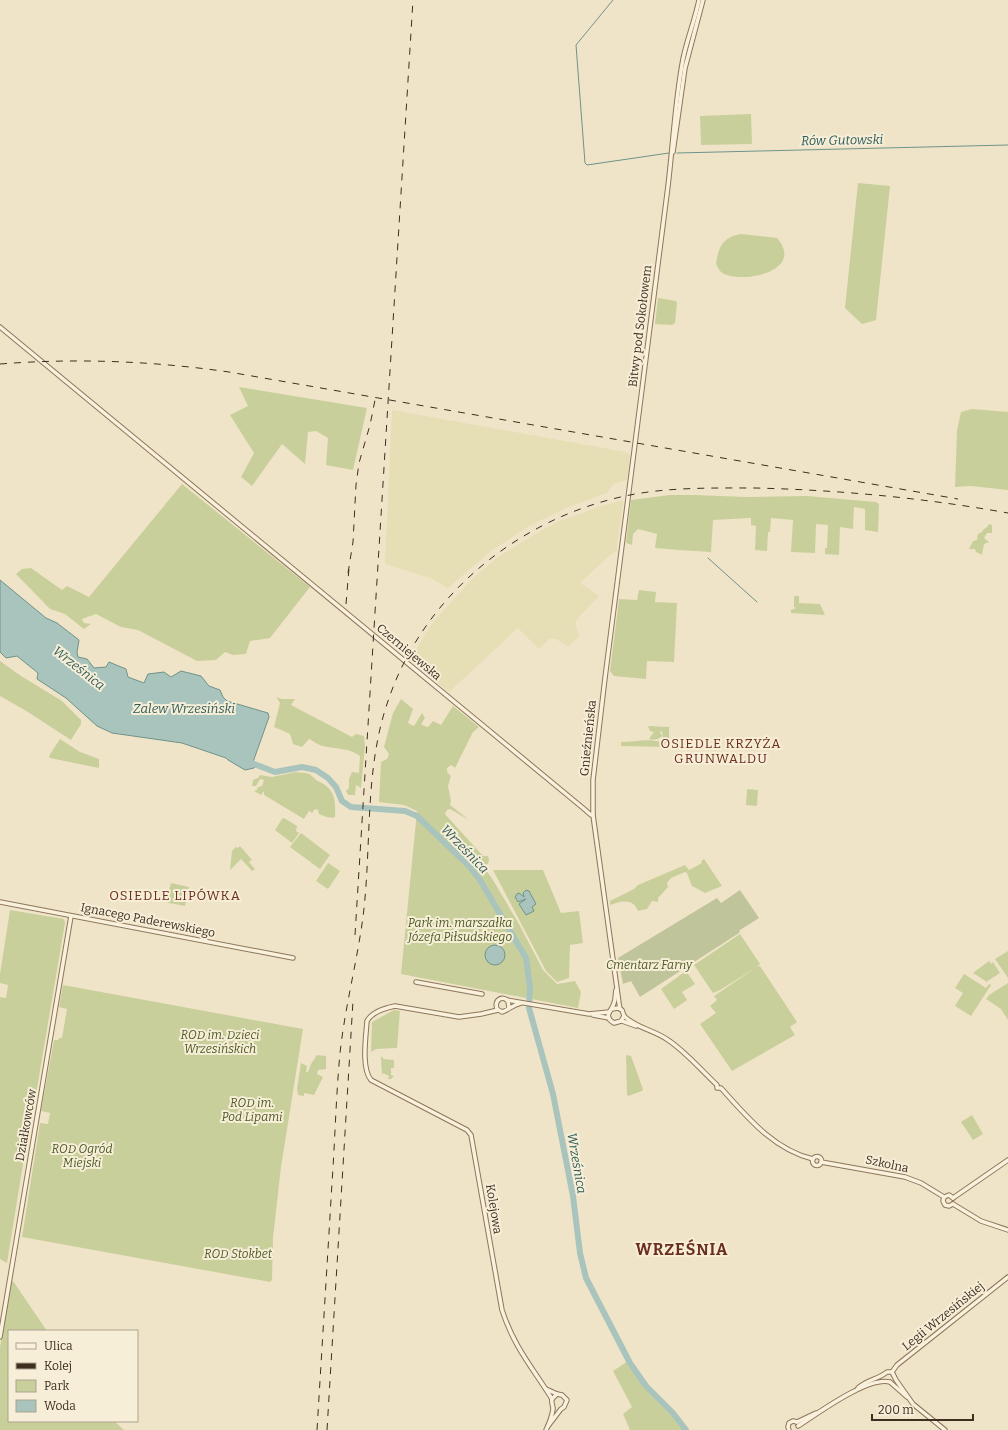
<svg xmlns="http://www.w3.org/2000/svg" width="1008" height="1430" viewBox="0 0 1008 1430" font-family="Bitter,serif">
	<rect width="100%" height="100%" fill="#f0e4c8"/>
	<g fill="#e6deb5">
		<path d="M 392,410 L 626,452 L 629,454 L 630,457 L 627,480 L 613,484 L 607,493 L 568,507 L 529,526 L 491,551 L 448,588 L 430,578 L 385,564 Z"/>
		<path d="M 620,501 L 623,501 L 623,504 L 618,538 L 617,543 L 617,551 L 611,554 L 580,583 L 599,596 L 578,618 L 575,624 L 580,636 L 568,646 L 556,639 L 549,639 L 539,649 L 518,628 L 449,692 L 409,660 L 434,621 L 474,577 L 498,557 L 542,530 L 560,521 L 598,507 Z"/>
	</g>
	<g fill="#c9cf9b">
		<path d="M 751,114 L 752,144 L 701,145 L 700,116 Z"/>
		<path d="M 858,183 L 890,186 L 876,320 L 862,324 L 845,308 Z"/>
		<path d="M 741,234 L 777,238 C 807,273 737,285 721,272 C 719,270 717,266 716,264 C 718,247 723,237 741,234 Z"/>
		<path d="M 658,298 L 676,301 L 677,303 L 675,323 L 672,325 L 655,324 Z"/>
		<path d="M 239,387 L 367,408 L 353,470 L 326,465 L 328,438 L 316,431 L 308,432 L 305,464 L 282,444 L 252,486 L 241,477 L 254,453 L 230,415 L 248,406 Z"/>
		<path d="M 972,409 L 1008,412 L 1008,490 L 971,486 L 955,487 L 957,430 L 961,412 Z"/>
		<path d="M 182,484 L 310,587 L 270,638 L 250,641 L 246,654 L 233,655 L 225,652 L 216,660 L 197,661 L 138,630 L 121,627 L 96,614 L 82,619 L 84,623 L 91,624 L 84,629 L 65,614 L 50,609 L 16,574 L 22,569 L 31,568 L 62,590 L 67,586 L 89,597 Z"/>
		<path d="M 670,495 L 695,495 L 746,497 L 807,496 L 876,502 L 879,504 L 878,532 L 865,530 L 865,509 L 854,507 L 853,529 L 840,527 L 839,554 L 838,555 L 825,554 L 825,548 L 827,548 L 828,525 L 816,524 L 815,553 L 791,552 L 793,520 L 771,518 L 770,532 L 768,532 L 767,551 L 755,550 L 756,526 L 751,525 L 751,518 L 713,520 L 711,552 L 679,550 L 655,548 L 657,534 L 638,529 L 633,534 L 632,545 L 626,543 L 631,500 Z"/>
		<path d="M 989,524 L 992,525 L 992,533 L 987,533 L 984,538 L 989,542 L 984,544 L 982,555 L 976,552 L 975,549 L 969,549 L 973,541 L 977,540 L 978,534 L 982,532 L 984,529 L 987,527 Z"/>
		<path d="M 639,590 L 656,592 L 655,602 L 677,603 L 674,662 L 647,661 L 646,679 L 614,676 L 610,671 L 619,599 L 637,600 Z"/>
		<path d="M 794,596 L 799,596 L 799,603 L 820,604 L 825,615 L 791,613 L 791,610 L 796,608 L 794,607 Z"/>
		<path d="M 0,661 L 21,676 L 62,701 L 81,720 L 81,724 L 71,740 L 28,712 L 0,696 Z"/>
		<path d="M 276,697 L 282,699 L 295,699 L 291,705 L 352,737 L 356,734 L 364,736 L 365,746 L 361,788 L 356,785 L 355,795 L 348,795 L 346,791 L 349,788 L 349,779 L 352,772 L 359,773 L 360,756 C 350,748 335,749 323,746 C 318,745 313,741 309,739 L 302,747 L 293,744 L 290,734 L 274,727 L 280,703 Z"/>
		<path d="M 401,699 L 413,709 L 408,723 L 414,726 L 422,713 L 425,718 L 421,724 L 424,726 L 428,727 L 433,721 L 441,725 L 453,706 L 479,727 L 473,732 L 455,768 L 451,765 L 447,768 L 447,772 L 451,776 L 448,786 L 451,801 L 450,805 L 469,820 L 450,809 L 447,810 L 445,814 L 483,856 L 488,856 L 489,860 L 488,864 L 483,866 L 493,880 L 519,924 L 543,970 L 557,984 L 575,981 L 581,992 L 578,1008 L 401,974 L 417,811 L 404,805 L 379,802 L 381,762 L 387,759 L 389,754 L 384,747 L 393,713 Z"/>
		<path d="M 648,726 L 669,727 L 669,743 L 665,743 L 665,747 L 621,746 L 621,742 C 635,742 647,738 661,742 L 663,741 L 662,731 L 660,732 L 662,736 C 658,740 654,740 649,739 L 654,732 L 650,731 Z"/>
		<path d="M 60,739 L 80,752 L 99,759 L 99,768 L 50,758 L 49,756 Z"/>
		<path d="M 296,772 C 300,773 305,772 309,774 C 312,775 315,780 318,781 C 335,788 336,801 335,817 C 330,819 324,816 319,814 L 318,810 L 315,809 L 312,813 L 309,811 L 304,819 L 264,795 L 264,791 L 261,795 L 254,791 L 257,790 L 258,787 L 262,786 L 264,780 L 260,779 L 256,786 L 252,786 L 253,780 L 258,778 L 260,775 L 272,777 Z"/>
		<path d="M 747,789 L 758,790 L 757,806 L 746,805 Z"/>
		<path d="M 284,818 L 297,826 L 296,831 L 299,833 L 292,843 L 275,830 L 282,819 Z"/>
		<path d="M 301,833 L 330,855 L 320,869 L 290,847 Z"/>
		<path d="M 240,846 L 252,860 L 249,862 L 255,869 L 252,871 L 241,859 L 230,870 L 232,851 L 236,847 L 238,848 Z"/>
		<path d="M 704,859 L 722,886 L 705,893 L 692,886 L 687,873 L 685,872 L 671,878 L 667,883 L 668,887 L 658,898 L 658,902 L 652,901 L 647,909 L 638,911 C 633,898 621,901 610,905 L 610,901 L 634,889 L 638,885 L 685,865 L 689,870 L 702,863 L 701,861 Z"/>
		<path d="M 328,863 L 340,871 L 328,889 L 316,881 Z"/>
		<path d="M 493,870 L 543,870 L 561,913 L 579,911 L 583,943 L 570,945 L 569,978 L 557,982 L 546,971 Z"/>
		<path d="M 171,883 L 189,887 L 185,906 L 169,903 L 166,901 Z"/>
		<path d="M 10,910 L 64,919 L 65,923 L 35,1100 L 33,1099 L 30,1118 L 30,1121 L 7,1263 L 0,1259 L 0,997 L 6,998 L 8,985 L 0,983 L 0,974 Z"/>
		<path d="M 740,934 L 760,964 L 757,967 L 760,966 L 797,1022 L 790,1027 L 795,1035 L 732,1071 L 700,1024 L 716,1013 L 710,1006 L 717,1000 L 714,996 L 757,967 L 720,990 L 713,993 L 694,965 Z"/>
		<path d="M 1008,951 L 1008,978 L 995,959 Z"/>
		<path d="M 989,961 L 991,964 L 993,962 L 1000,973 L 986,982 L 984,980 L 973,973 Z"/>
		<path d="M 686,971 L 695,984 L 682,992 L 687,1000 L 674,1009 L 661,989 Z"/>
		<path d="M 964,974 L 986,988 L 989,984 L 991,985 L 971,1016 L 955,1006 L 963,993 L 955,988 Z"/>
		<path d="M 1008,983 L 1008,1020 L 1001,1009 L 986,999 L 989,995 Z"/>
		<path d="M 63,985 L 303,1029 L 281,1167 L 273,1238 L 272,1280 L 270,1282 L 22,1237 L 40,1123 L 48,1124 L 50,1113 L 41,1111 L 54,1040 L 58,1040 L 59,1038 L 62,1038 L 67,1009 L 59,1007 Z"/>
		<path d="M 394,1010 L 400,1011 L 397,1048 L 376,1049 L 371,1052 L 372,1022 Z"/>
		<path d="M 317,1055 L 326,1056 L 326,1069 L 318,1070 L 317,1074 L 323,1077 L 314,1095 L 304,1093 L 304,1096 L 298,1095 L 297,1089 L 301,1063 L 307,1066 L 306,1072 L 308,1072 L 311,1064 Z"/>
		<path d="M 626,1055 L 631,1056 L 643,1089 L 642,1091 L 628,1096 L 627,1094 Z"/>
		<path d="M 381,1057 L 383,1057 L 383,1059 L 394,1060 L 394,1068 L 391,1068 L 391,1075 L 394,1076 L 391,1079 L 388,1079 L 389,1076 L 383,1073 L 382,1075 Z"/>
		<path d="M 972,1115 L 983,1134 L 973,1140 L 961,1122 Z"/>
		<path d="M 13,1281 L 47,1331 L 9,1331 L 9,1421 L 114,1421 L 124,1430 L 0,1430 L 0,1347 L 11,1284 Z"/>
		<path d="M 628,1361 L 645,1387 L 672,1414 L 684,1430 L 630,1430 L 623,1414 L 632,1407 L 613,1371 Z"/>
	</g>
	<path fill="#bfc49a" d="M 740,890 L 759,918 L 740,930 L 739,933 L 640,997 L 631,981 L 623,984 L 618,958 L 717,898 L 721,903 Z"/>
	<g fill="#a9c4bc" stroke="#6f938a">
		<path d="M 0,580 L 46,618 L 57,623 L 79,640 L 77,652 L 78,657 L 87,659 L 94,668 L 106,667 L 109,662 L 126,669 L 128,677 L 144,683 L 148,674 L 164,672 L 171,677 L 181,671 L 201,676 L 209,686 L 220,690 L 223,697 L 227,701 L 268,713 L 269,717 L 253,762 L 256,764 L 254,768 L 245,770 L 228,760 L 226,758 L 182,743 L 112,733 L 97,726 L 66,698 L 37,679 L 38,673 L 17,656 L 6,658 L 0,652 Z"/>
		<path d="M 526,890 L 529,891 L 536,904 L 532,907 L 534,911 L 526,915 L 519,904 L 526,899 L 518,902 L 515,897 L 517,894 L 519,893 L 524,897 L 523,893 Z"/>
		<circle cx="495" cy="955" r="10"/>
	</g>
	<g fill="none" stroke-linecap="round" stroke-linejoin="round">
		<g stroke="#6f938a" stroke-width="1">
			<path d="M 613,0 L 576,45 L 585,163 L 587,165 L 669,153"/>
			<path d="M 677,153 L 1008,145"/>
			<path d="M 708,558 L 757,602"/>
		</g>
		<path stroke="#a9c4bc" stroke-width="6" d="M 249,762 L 275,772 L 302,767 L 316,770 L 328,778 L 336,787 L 342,801 L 351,807 L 405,811 L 417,816 L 469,866 L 480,880 L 526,958 L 530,987 L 529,1008 L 553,1094 L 573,1196 L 580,1253 L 586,1278 L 630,1363 L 646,1386 L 673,1413 L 686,1430"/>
		<g stroke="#8d765c" stroke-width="5.5">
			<g id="tertiary">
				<path d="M 673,152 L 685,68 L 703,0"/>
				<path d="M 0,327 L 583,808 L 591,815 L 593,815"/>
				<path d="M 0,902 L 293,958"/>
				<path d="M 416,982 L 482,994"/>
				<path d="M 507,1000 L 589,1014 L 609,1012"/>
				<path d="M 509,1008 L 508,1001 C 502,995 494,1000 497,1009 L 502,1012 C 509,1010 512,1005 521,1003"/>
				<path d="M 612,1009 L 618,1008 L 622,1010 L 624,1016 L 621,1021 L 614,1023 C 602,1016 612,1011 614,1003 C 616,999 615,994 616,990"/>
				<path d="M 620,1009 L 619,1003 L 593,815 L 593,780 L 605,678 L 668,186 C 673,144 675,101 683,59 C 687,39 695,20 699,0"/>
				<path d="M 498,1010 L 481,1014 L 459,1017 L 395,1006 C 385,1008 372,1012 367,1021 C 366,1036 361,1068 371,1080 L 467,1130 L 471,1135 L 502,1310 C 514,1347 532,1367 552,1399"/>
				<path d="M 593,1015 L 609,1018"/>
				<path d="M 624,1016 C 636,1028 654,1030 668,1040 C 686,1052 701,1070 717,1085 L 717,1088 L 721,1088 C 747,1117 774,1150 813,1159"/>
				<path d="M 622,1021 L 636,1026"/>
				<circle cx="817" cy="1161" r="4.5"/>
				<path d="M 821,1162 L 905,1177 L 921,1183 L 944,1197"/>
				<path d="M 944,1197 L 943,1201 L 945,1205 L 949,1206 L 953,1204"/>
				<path d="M 944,1197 L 949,1195 L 953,1198"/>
				<path d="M 953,1198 L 1008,1160"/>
				<path d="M 953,1204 L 981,1221 L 1008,1230"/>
				<path d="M 0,1337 L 71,916"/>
				<path d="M 892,1372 L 897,1365 L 1008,1277"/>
				<path d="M 892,1372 L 896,1380 L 913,1404 L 945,1430"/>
				<path d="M 858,1388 C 866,1380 879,1379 887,1372 L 892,1372"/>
				<path d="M 546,1389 L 557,1394 L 562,1395 L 567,1400 L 564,1407 L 561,1409 L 548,1426"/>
				<path d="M 797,1422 L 816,1413"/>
				<path d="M 798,1426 C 817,1414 868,1376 890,1382 L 907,1397"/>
				<path d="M 546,1430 C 549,1424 552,1416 553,1409 C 553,1405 551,1403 552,1399 L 557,1394"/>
				<path d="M 789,1430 L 788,1427 L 789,1423 L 793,1421 L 797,1422"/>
			</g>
		</g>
		<use href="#tertiary" stroke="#faf1dc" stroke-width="3.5"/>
		<g stroke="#3d2e20" stroke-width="1" stroke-dasharray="7 7" stroke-linecap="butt">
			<path d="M 0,364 C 76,358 153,361 229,372 L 958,499"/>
			<path d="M 348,573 L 353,542 L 356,485 L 359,463 L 370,425 L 375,400"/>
			<path d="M 346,604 L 349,568"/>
			<path d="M 355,935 L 413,0"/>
			<path d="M 317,1430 C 322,1348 327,1266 332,1183 C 335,1140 336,1096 340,1053 C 345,1007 357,962 363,917 C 372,845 364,770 388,701 C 423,596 518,519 625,496 C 667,487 712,488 755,488 C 840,490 924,498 1008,513"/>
			<path d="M 327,1430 L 353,1001"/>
		</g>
	</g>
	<g text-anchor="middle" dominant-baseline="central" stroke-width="4" stroke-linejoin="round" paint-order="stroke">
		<g font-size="12" fill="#3d2e20" stroke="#f7eed8">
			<text transform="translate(640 326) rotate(-83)">Bitwy pod Sokołowem</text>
			<text transform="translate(409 652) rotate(40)">Czerniejewska</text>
			<text transform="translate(588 738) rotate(-84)">Gnieźnieńska</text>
			<text transform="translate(148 920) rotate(11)">Ignacego Paderewskiego</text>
			<text transform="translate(26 1125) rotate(-80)">Działkowców</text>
			<text transform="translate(887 1164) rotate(12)">Szkolna</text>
			<text transform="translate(494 1209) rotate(81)">Kolejowa</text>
			<text transform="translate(943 1316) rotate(-39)">Legii Wrzesińskiej</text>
		</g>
		<g font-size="12" font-style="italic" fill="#4d5a26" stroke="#f7eed8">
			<text x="460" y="923">Park im. marszałka<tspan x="460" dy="14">Józefa Piłsudskiego</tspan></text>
			<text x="649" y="965">Cmentarz Farny</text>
			<text x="220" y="1035">ROD im. Dzieci<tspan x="220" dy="14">Wrzesińskich</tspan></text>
			<text x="252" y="1103">ROD im.<tspan x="252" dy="14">Pod Lipami</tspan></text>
			<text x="82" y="1149">ROD Ogród<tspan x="82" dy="14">Miejski</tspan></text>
			<text x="238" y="1254">ROD Stokbet</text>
		</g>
		<g font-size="13" font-style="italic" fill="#2f5d5a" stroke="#f7eed8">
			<text transform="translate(842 140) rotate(-1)">Rów Gutowski</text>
			<text transform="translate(79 668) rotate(38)">Wrześnica</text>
			<text x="184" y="708">Zalew Wrzesiński</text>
			<text transform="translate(465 849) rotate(46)">Wrześnica</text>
			<text transform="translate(577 1163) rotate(80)">Wrześnica</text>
		</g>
		<g font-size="13" letter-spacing="1" fill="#6b2e1e" stroke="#f7eed8">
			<text x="721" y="743">OSIEDLE KRZYŻA<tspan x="721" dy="15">GRUNWALDU</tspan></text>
			<text x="175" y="895">OSIEDLE LIPÓWKA</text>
		</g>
		<g font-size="16" font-weight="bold" letter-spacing="1" fill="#6b2e1e" stroke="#f7eed8">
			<text x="682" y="1249">WRZEŚNIA</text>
		</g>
	</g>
	<rect x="8" y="1330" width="130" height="92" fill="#f7eed8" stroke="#ada18e"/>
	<rect x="16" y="1343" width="20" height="6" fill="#faf1dc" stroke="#ada18e"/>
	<text x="44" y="1350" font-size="12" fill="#3d2e20">Ulica</text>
	<rect x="16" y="1363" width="20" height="6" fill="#3d2e20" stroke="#ada18e"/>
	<text x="44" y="1370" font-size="12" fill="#3d2e20">Kolej</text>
	<rect x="16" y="1380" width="20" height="12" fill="#c9cf9b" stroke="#ada18e"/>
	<text x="44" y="1390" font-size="12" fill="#3d2e20">Park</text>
	<rect x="16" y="1400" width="20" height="12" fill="#a9c4bc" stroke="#ada18e"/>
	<text x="44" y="1410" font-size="12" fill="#3d2e20">Woda</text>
	<path d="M872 1414v6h101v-6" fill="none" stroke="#3d2e20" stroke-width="2"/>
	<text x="878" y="1414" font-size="12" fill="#3d2e20" stroke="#f7eed8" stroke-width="3" paint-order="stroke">200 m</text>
</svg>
